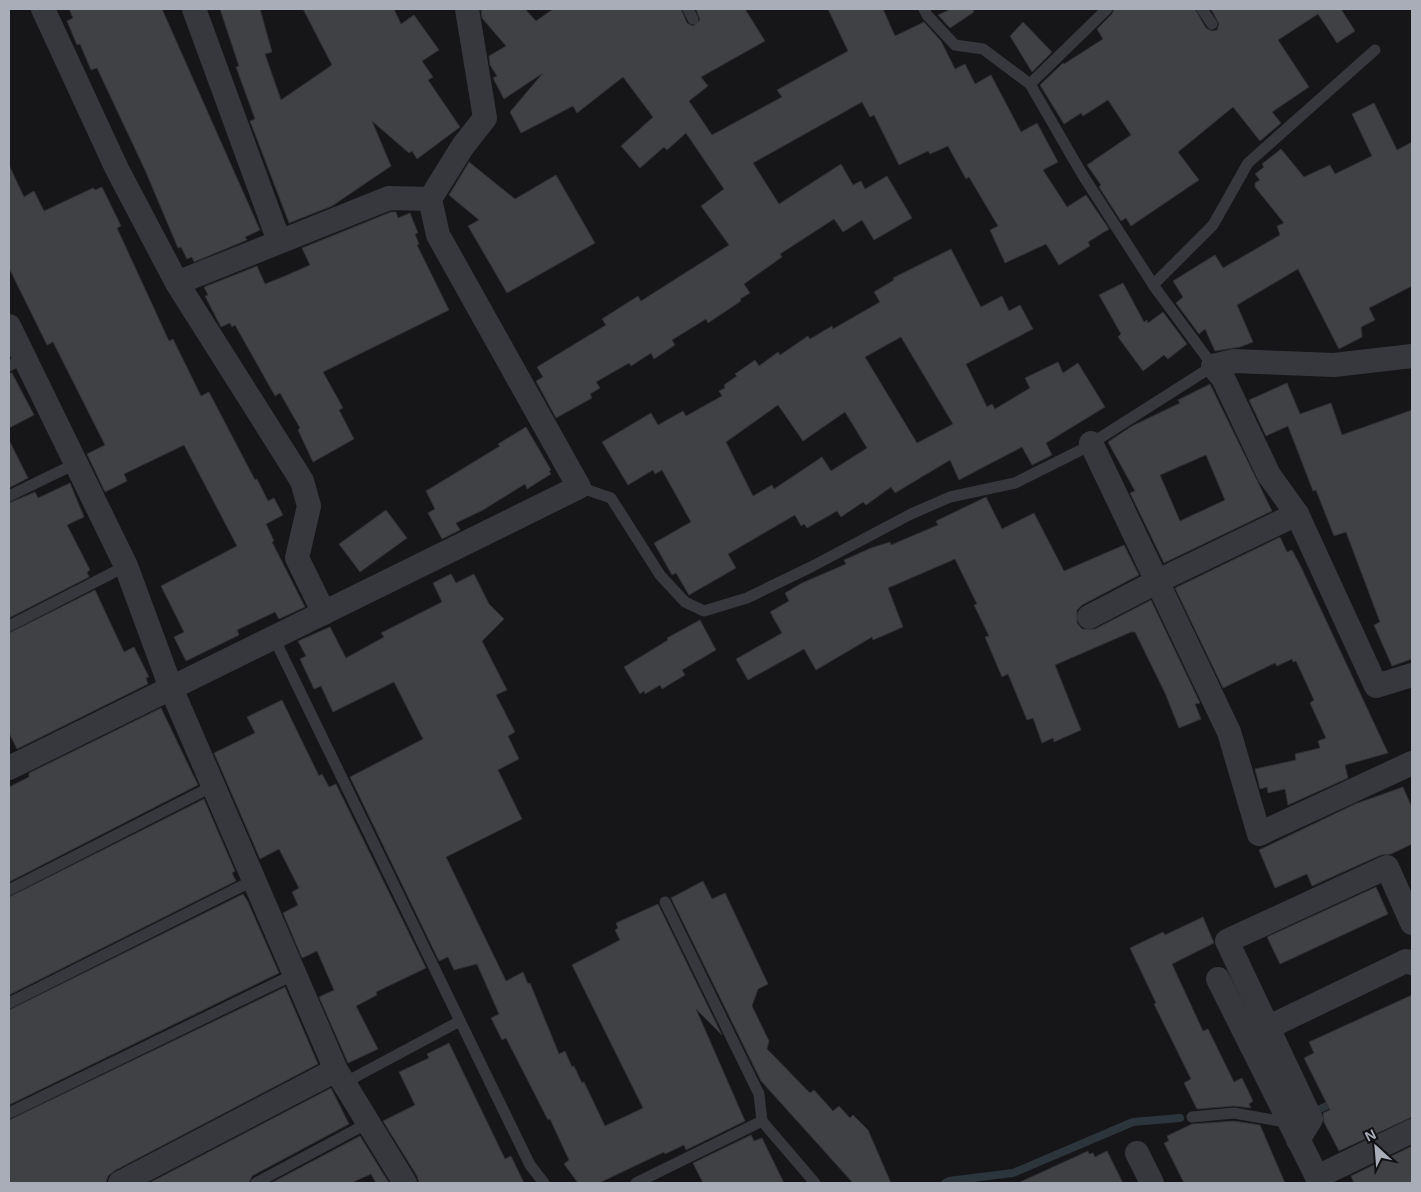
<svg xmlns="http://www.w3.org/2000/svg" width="1421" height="1192" viewBox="0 0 1421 1192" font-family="Arial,sans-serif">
	<rect width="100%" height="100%" fill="#161618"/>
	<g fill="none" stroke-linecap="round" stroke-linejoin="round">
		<g stroke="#2c353c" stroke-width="8">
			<path d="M 1320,1109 L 1337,1101"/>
			<path d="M 945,1183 L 949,1181 L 1013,1173 L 1133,1122 L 1180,1118"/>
		</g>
	</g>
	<g fill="#404145" stroke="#303034" fill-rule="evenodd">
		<path d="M 69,9 L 162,9 L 260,230 L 245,237 L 247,240 L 194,262 L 192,257 L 187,259 L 181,247 L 178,248 L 145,170 L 97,68 L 91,70 L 80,44 L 77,45 L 67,21 L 73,18 Z"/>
		<path d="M 220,9 L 260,9 L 272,52 L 265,54 L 281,100 L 332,65 L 303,9 L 394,9 L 401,24 L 414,15 L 439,50 L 422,61 L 433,77 L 428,80 L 460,127 L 417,159 L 412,151 L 409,153 L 372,121 L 391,166 L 332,206 L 289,223 L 250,121 L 255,119 L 236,67 L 239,66 Z"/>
		<path d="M 481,9 L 525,9 L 536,21 L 553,9 L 681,9 L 687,23 L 693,26 L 700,20 L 696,9 L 745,9 L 765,41 L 701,77 L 708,86 L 689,101 L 712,135 L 782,97 L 777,90 L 848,51 L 828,9 L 883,9 L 895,36 L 924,22 L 941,41 L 955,69 L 965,64 L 975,84 L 991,75 L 1021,132 L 1037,123 L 1058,162 L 1043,170 L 1067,207 L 1086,195 L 1109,229 L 1088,242 L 1090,246 L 1059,265 L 1046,244 L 1005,263 L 990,230 L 998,226 L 969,177 L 966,179 L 948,146 L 930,154 L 928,151 L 899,165 L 874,115 L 870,117 L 862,102 L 753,163 L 779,204 L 841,164 L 853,185 L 861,181 L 865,189 L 887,176 L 912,218 L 874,240 L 862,220 L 843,232 L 834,219 L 780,254 L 782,257 L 744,284 L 750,293 L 740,299 L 741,301 L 708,323 L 706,319 L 672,340 L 675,345 L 654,359 L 651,353 L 631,366 L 629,363 L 596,382 L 600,388 L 590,394 L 592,398 L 556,418 L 536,381 L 543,377 L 537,367 L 606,325 L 602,319 L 638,296 L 641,301 L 729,245 L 701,206 L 724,189 L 686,133 L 667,150 L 664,147 L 640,168 L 621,146 L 653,117 L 623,77 L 577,113 L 573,106 L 521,133 L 510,112 L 543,73 L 504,99 L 493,78 L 497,76 L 490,65 L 489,56 L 506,46 L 482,18 Z"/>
		<path d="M 951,9 L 972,9 L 974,12 L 950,28 L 938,15 Z"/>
		<path d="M 1114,9 L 1195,9 L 1206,28 L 1212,31 L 1217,30 L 1219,24 L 1211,9 L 1341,9 L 1355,31 L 1337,43 L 1318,14 L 1278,40 L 1309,87 L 1272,112 L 1281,123 L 1260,141 L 1233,107 L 1178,152 L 1199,180 L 1131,226 L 1126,218 L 1121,221 L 1099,187 L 1101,185 L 1087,165 L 1131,135 L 1108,100 L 1083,116 L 1081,113 L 1064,124 L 1040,85 L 1063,63 L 1064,64 L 1103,39 L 1097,29 L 1112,14 Z"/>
		<path d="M 1023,22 L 1052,52 L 1032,72 L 1010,36 Z"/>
		<path d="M 1374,103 L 1397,150 L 1412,142 L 1412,286 L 1369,308 L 1375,320 L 1361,327 L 1362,337 L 1339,349 L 1298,269 L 1237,305 L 1253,342 L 1240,347 L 1215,351 L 1205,329 L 1199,334 L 1176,303 L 1183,297 L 1173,281 L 1215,255 L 1223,268 L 1280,235 L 1277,226 L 1284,223 L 1255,187 L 1255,183 L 1260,180 L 1255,174 L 1264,167 L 1262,164 L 1281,149 L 1304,177 L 1330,165 L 1335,174 L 1372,156 L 1352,114 Z"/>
		<path d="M 469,162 L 515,199 L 556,175 L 595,243 L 507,293 L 468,226 L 479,220 L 449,195 Z"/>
		<path d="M 9,165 L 24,197 L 34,191 L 44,211 L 93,188 L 95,190 L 102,187 L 121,226 L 117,228 L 169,341 L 173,339 L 201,396 L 209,392 L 255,480 L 257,479 L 268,501 L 274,498 L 283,515 L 266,524 L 274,541 L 272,542 L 305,607 L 279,619 L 275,612 L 237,630 L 239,635 L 186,661 L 174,637 L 184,632 L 161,586 L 237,546 L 184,445 L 124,474 L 127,481 L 105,492 L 87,454 L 105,445 L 53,342 L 47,345 L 9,268 Z"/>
		<path d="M 391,212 L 396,212 L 398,218 L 410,213 L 418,233 L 415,234 L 419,244 L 417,245 L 449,310 L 323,372 L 343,408 L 339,410 L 354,439 L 313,462 L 298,430 L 300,428 L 280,393 L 275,396 L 235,325 L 232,327 L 230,323 L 221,327 L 205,296 L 208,295 L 204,287 L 257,266 L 265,284 L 285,276 L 310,265 L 302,248 Z"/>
		<path d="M 951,249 L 981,307 L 1002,296 L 1009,311 L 1020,305 L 1033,329 L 966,364 L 987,407 L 992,404 L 995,409 L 1030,388 L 1025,378 L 1058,362 L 1063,373 L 1078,363 L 1105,407 L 1046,443 L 1052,455 L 1032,465 L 1022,447 L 959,480 L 950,460 L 895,493 L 891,487 L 866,505 L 863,502 L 841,517 L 837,511 L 807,528 L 804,524 L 801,526 L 795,515 L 728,554 L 736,568 L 689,595 L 676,573 L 672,575 L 654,543 L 691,522 L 662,470 L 655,474 L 653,470 L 628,485 L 602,442 L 651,413 L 658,425 L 683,411 L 686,416 L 722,396 L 719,391 L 725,388 L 724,385 L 737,376 L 735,374 L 755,360 L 759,366 L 778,352 L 780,355 L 808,336 L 810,339 L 832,326 L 833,329 L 880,302 L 874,292 L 894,280 L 893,278 ZM 901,337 L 953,424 L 917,443 L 865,357 ZM 778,405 L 803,441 L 845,412 L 867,448 L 831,471 L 822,457 L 774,489 L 772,485 L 753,496 L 726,442 Z"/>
		<path d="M 1123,283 L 1144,322 L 1147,320 L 1148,323 L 1163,312 L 1187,344 L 1168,359 L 1164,355 L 1143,371 L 1118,337 L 1121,334 L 1099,295 Z"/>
		<path d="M 9,373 L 12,373 L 34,415 L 9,428 Z"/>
		<path d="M 1287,383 L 1300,414 L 1331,403 L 1342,435 L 1412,410 L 1412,659 L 1392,666 L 1374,625 L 1380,622 L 1346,532 L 1334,536 L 1316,490 L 1313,491 L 1288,426 L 1266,436 L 1249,400 Z"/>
		<path d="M 1210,384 L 1272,511 L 1164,563 L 1130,493 L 1135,491 L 1108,442 L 1132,426 L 1180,403 L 1178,400 ZM 1206,455 L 1225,500 L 1180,521 L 1160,475 Z"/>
		<path d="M 526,427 L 551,470 L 549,471 L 551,474 L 527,489 L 525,484 L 483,510 L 456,523 L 460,530 L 442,539 L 428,513 L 435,509 L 426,491 L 500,446 L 498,444 Z"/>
		<path d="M 9,440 L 28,478 L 9,488 Z"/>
		<path d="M 70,483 L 84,517 L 67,525 L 90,570 L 87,572 L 89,577 L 9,618 L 9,503 L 35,492 L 38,498 Z"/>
		<path d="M 986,497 L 1002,529 L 1034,513 L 1064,571 L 1124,545 L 1139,575 L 1082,605 L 1077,610 L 1077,623 L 1082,629 L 1095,629 L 1151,600 L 1200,703 L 1195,704 L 1201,719 L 1179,728 L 1165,693 L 1135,632 L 1131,632 L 1055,665 L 1081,730 L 1054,742 L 1053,738 L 1042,743 L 1033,718 L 1027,720 L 1008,674 L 1002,677 L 985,637 L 989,636 L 974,605 L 977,604 L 955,559 L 888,588 L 903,627 L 873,640 L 872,637 L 816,670 L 804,649 L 748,680 L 736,659 L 782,633 L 770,612 L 789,601 L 785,593 L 802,583 L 846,564 L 844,560 L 871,548 L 890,542 L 891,545 L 938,525 L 936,521 Z"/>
		<path d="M 386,510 L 407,538 L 360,572 L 339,544 Z"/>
		<path d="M 1280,537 L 1287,552 L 1292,550 L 1302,569 L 1388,753 L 1345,765 L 1348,778 L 1288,805 L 1285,789 L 1268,793 L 1267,787 L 1260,789 L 1255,769 L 1296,760 L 1295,754 L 1320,748 L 1318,741 L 1326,738 L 1310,703 L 1314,700 L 1296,661 L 1293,662 L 1292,659 L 1277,666 L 1275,663 L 1223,688 L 1175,588 Z"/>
		<path d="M 451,574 L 456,583 L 474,574 L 489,604 L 504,619 L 482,641 L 507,690 L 496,695 L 515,732 L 508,736 L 519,759 L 498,770 L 522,819 L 446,857 L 506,981 L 523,972 L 528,984 L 530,983 L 559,1054 L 565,1051 L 572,1067 L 574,1066 L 582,1083 L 584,1082 L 605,1126 L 643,1108 L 572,965 L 620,940 L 615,930 L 618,928 L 616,923 L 658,904 L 722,1035 L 696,1009 L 745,1121 L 686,1150 L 684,1145 L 665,1154 L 664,1152 L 599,1183 L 578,1183 L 564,1164 L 569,1160 L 550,1119 L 548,1120 L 506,1038 L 502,1040 L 491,1018 L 499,1014 L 477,964 L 454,970 L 448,957 L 439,961 L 350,777 L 423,739 L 394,682 L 333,712 L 321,686 L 314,689 L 300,659 L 306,656 L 298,641 L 330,627 L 346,658 L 384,637 L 381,633 L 442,602 L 433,583 Z"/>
		<path d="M 95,590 L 124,652 L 134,647 L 149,677 L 146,678 L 148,684 L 17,749 L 9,733 L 9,633 Z"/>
		<path d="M 700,620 L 716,650 L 682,670 L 685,675 L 662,689 L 660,685 L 645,694 L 644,691 L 640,694 L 624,667 L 668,640 L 667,638 Z"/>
		<path d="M 282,700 L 319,776 L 322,774 L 329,787 L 336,784 L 426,968 L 376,992 L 377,995 L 356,1006 L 378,1049 L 348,1063 L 319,997 L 334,990 L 317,951 L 302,958 L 283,913 L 298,905 L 292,892 L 299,888 L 279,849 L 260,859 L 214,753 L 255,733 L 247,717 Z"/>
		<path d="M 161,708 L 198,785 L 9,882 L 9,787 L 29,777 L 29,773 Z"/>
		<path d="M 1403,787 L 1412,808 L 1412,844 L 1391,854 L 1381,855 L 1312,886 L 1307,874 L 1275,888 L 1259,850 L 1355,804 Z"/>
		<path d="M 204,799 L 235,871 L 232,873 L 236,881 L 9,995 L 9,897 Z"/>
		<path d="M 703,881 L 712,899 L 725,893 L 768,984 L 758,989 L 752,1006 L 769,1041 L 767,1049 L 810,1093 L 814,1090 L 833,1111 L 839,1106 L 850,1118 L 853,1115 L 868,1130 L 891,1183 L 853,1183 L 761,1081 L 671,898 Z"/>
		<path d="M 1376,887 L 1388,914 L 1280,964 L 1267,937 Z"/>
		<path d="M 243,894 L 248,902 L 279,973 L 9,1105 L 9,1010 Z"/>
		<path d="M 1203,917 L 1214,943 L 1172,964 L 1203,1031 L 1208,1029 L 1234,1082 L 1242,1078 L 1253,1101 L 1249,1104 L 1251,1108 L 1234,1106 L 1197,1109 L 1184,1083 L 1191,1079 L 1154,1004 L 1156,1003 L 1130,948 L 1163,932 L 1165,935 Z"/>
		<path d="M 285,987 L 318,1064 L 114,1171 L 108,1176 L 106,1183 L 9,1183 L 9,1120 Z"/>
		<path d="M 1412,995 L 1412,1117 L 1339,1151 L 1324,1122 L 1323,1113 L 1330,1110 L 1304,1058 L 1314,1053 L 1309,1042 Z"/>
		<path d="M 449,1043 L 505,1159 L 511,1156 L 524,1183 L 419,1183 L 417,1176 L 383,1121 L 415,1105 L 399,1072 L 429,1058 L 427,1054 Z"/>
		<path d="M 331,1088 L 349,1124 L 252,1176 L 249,1183 L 149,1183 Z"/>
		<path d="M 1234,1121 L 1260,1125 L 1285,1183 L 1184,1183 L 1164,1143 L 1169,1141 L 1167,1136 L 1192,1124 Z"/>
		<path d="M 751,1135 L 754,1141 L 762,1138 L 784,1183 L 703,1183 L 693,1163 Z"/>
		<path d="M 360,1136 L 389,1183 L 376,1183 L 371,1174 L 351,1183 L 271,1183 Z"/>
		<path d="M 1412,1146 L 1412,1183 L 1354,1183 L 1351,1176 Z"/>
		<path d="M 1088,1151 L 1089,1154 L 1093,1153 L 1095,1157 L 1107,1151 L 1123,1183 L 1018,1183 Z"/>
	</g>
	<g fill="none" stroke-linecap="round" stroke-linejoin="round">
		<g stroke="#37383d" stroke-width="11">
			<path d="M 688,9 L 693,19"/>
			<path d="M 1202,9 L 1212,24"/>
			<path d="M 1030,84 L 1107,9"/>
			<path d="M 1153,285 L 1213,225 L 1248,163 L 1375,50"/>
			<path d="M 9,366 L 24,358"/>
			<path d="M 579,487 L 611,498 L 660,575 L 685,602 L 704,611 L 747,598 L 811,567 L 911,514 L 950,497 L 1015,483 L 1081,450 L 1213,366 L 1156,289 L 1082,174 L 1030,84 L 983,49 L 955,45 L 927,15 L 924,9"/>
			<path d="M 9,496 L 77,463"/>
			<path d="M 9,626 L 126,566"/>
			<path d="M 274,638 L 530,1165 L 544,1183"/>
			<path d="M 9,890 L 213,786"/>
			<path d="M 665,902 L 759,1094 L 762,1121 L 815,1183"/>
			<path d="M 9,1003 L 254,880"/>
			<path d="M 344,1083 L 460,1021"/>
			<path d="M 9,1113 L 295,974"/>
			<path d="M 1192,1117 L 1234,1113 L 1290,1123"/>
			<path d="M 256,1183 L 368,1123"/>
			<path d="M 636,1183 L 762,1121"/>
		</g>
		<g stroke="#37383d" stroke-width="24">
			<path d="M 43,9 L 117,169 L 177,283 L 302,481 L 309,506 L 297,558 L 324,613"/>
			<path d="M 194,9 L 279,241"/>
			<path d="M 177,283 L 389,198 L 430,199"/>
			<path d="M 9,326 L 126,566 L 171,688 L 336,1070 L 405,1183"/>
			<path d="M 1412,356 L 1334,365 L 1234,361 L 1213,366 L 1223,378 L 1269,475 L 1297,514 L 1376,686 L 1412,675"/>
			<path d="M 1091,443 L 1229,732 L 1259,834 L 1412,763"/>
			<path d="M 1089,617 L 1158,581 L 1297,514"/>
			<path d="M 9,768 L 579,487 L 438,235 L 430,199 L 463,146 L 485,118 L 467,9"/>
			<path d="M 1218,979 L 1320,1183"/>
			<path d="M 1269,1027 L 1406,961 L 1412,963"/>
			<path d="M 1298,1140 L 1311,1119 L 1227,941 L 1387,867 L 1412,923"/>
			<path d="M 1137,1153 L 1152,1183"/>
			<path d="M 1317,1177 L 1412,1131"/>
			<path d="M 120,1183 L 336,1070"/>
		</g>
	</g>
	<rect width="1421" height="1192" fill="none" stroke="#a8adb8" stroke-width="20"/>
	<g transform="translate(1376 1147) rotate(334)" stroke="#111113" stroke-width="4" paint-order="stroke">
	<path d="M0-4L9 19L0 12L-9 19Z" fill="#a8adb8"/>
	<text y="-8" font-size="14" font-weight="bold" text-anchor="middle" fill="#a8adb8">N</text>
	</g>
</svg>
